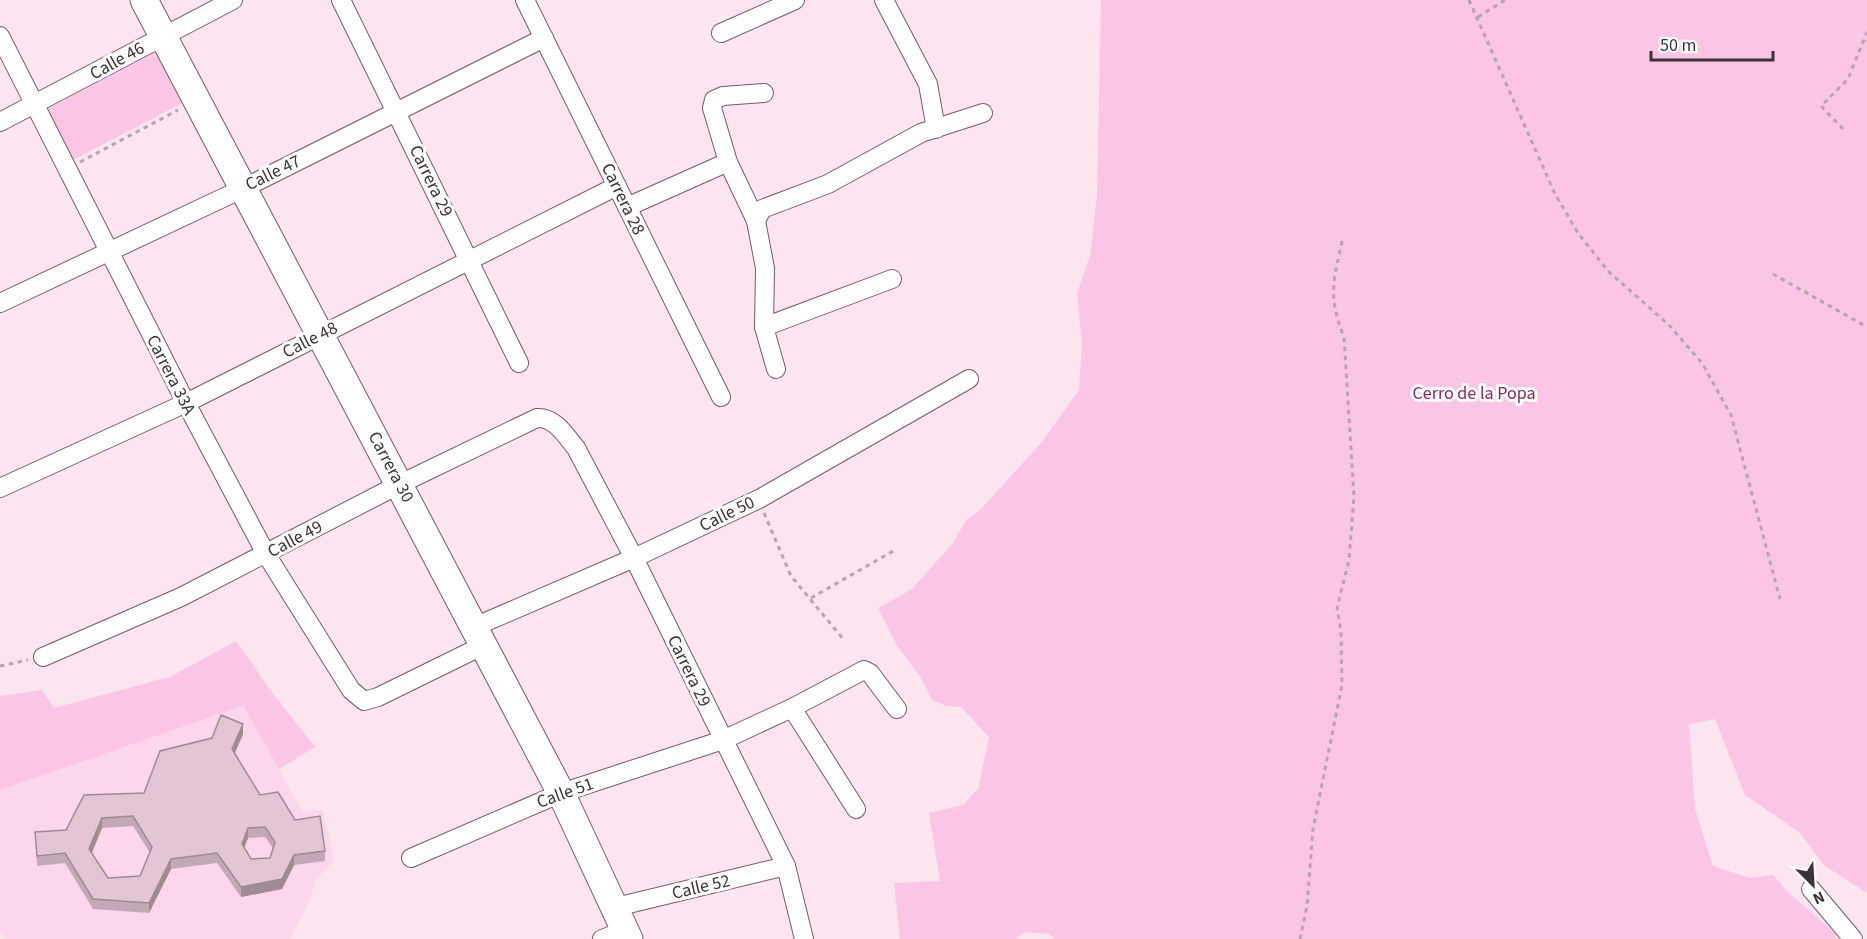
<svg xmlns="http://www.w3.org/2000/svg" width="1867" height="939" viewBox="0 0 1867 939" font-family="'Source Sans 3',sans-serif">
	<rect width="100%" height="100%" fill="#fce4f1"/>
	<path fill="#fcd7ec" d="M 243,706 L 303,812 L 323,810 L 334,861 L 316,879 L 310,900 L 290,939 L 6,939 L 0,932 L 0,790 Z"/>
	<g fill="#fbc6e5">
		<path d="M 1101,0 L 1867,0 L 1867,893 L 1825,866 L 1799,832 L 1745,795 L 1715,719 L 1689,724 L 1695,809 L 1713,866 L 1750,878 L 1773,875 L 1788,892 L 1837,935 L 1834,939 L 1055,939 L 1049,934 L 1024,932 L 1015,939 L 900,939 L 894,883 L 940,881 L 929,813 L 963,805 L 978,789 L 989,737 L 961,707 L 946,706 L 932,700 L 920,676 L 897,646 L 878,608 L 912,589 L 953,543 L 966,520 L 981,509 L 1041,443 L 1079,390 L 1082,344 L 1077,293 L 1090,256 L 1097,195 Z"/>
		<path d="M 161,49 L 188,100 L 71,161 L 45,110 Z"/>
		<path d="M 236,641 L 271,691 L 315,747 L 279,769 L 243,706 L 0,790 L 0,696 L 42,690 L 54,708 L 170,677 Z"/>
	</g>
	<g fill="none" stroke-linecap="round" stroke-linejoin="round">
		<g stroke="#745b69" stroke-width="20">
			<g id="street">
				<path d="M 341,0 L 519,363"/>
				<path d="M 525,0 L 721,397"/>
				<path d="M 884,0 L 928,84 L 936,129"/>
				<path d="M 721,33 L 795,0"/>
				<path d="M 0,36 L 186,403 L 266,554 L 351,690 L 364,701 L 378,697 L 484,645"/>
				<path d="M 764,93 L 723,96 L 714,100 L 712,108 L 728,162 L 756,221 L 765,268 L 764,327 L 776,369"/>
				<path d="M 0,122 L 233,0"/>
				<path d="M 627,207 L 728,162"/>
				<path d="M 756,221 L 762,209 L 828,184 L 921,133 L 983,113"/>
				<path d="M 0,303 L 244,188 L 544,38"/>
				<path d="M 764,327 L 892,279"/>
				<path d="M 0,488 L 186,403 L 617,186"/>
				<path d="M 474,627 L 634,558 L 759,499 L 969,379"/>
				<path d="M 43,657 L 181,597 L 400,484 L 537,418 C 555,417 566,436 576,448 L 634,558 L 786,866 L 804,939"/>
				<path d="M 792,708 L 856,809"/>
				<path d="M 411,858 L 561,793 L 723,740 L 792,708 L 864,670 L 870,673 L 897,709"/>
				<path d="M 1811,889 L 1853,939"/>
				<path d="M 616,907 L 786,866"/>
				<path d="M 602,939 L 626,930"/>
			</g>
		</g>
		<g stroke="#745b69" stroke-width="29">
			<path id="secondary" d="M 144,0 L 561,793 L 629,939"/>
		</g>
		<g stroke="#b7a4ae" stroke-width="3" stroke-dasharray="4.5 4.5" stroke-linecap="butt">
			<path d="M 1469,0 L 1555,194 L 1578,233 L 1608,271 L 1669,325 L 1702,363 L 1731,415 L 1780,599"/>
			<path d="M 1478,17 L 1505,0"/>
			<path d="M 1843,129 L 1821,106 L 1848,79 L 1867,32"/>
			<path d="M 80,162 L 178,110"/>
			<path d="M 1773,274 L 1867,327"/>
			<path d="M 764,513 L 791,576 L 844,640"/>
			<path d="M 811,598 L 895,550"/>
			<path d="M 0,666 L 28,660"/>
			<path d="M 1300,939 L 1307,906 L 1313,829 L 1342,685 L 1341,632 L 1337,608 L 1349,560 L 1354,496 L 1344,337 C 1327,295 1334,279 1343,237"/>
		</g>
		<use href="#street" stroke="#fff" stroke-width="18"/>
		<use href="#secondary" stroke="#fff" stroke-width="27"/>
	</g>
	<path fill="#c3a9b8" fill-rule="evenodd" d="M 243,734 L 235,753 L 260,795 L 295,820 L 325,851 L 325,861 L 294,865 L 282,889 L 241,897 L 217,863 L 171,869 L 149,913 L 93,909 L 65,863 L 37,866 L 35,832 L 66,830 L 144,793 ZM 133,826 L 150,853 L 140,876 L 108,878 L 92,853 L 102,828 ZM 265,837 L 273,848 L 270,858 L 251,859 L 244,847 L 248,838 Z"/>
	<g fill="#9f8a96">
		<path d="M 243,724 L 243,734 L 232,759 L 232,749 Z"/>
		<path d="M 102,818 L 102,828 L 89,859 L 89,849 Z"/>
		<path d="M 248,828 L 248,838 L 242,854 L 242,844 Z"/>
		<path d="M 294,855 L 294,865 L 282,889 L 241,897 L 241,887 Z"/>
		<path d="M 171,859 L 171,869 L 149,913 L 149,903 Z"/>
	</g>
	<path fill="#e3c5d6" stroke="#9f8a96" stroke-width="1.5" fill-rule="evenodd" d="M 221,715 L 243,724 L 232,749 L 260,795 L 278,792 L 295,820 L 320,816 L 325,851 L 294,855 L 282,879 L 241,887 L 217,853 L 171,859 L 149,903 L 93,899 L 65,853 L 37,856 L 35,832 L 66,830 L 84,795 L 144,793 L 160,751 L 212,738 ZM 133,816 L 152,847 L 140,876 L 108,878 L 89,849 L 102,818 ZM 265,827 L 275,842 L 270,858 L 251,859 L 242,844 L 248,828 Z"/>
	<g text-anchor="middle" dominant-baseline="central" stroke-width="6" stroke-linejoin="round" paint-order="stroke">
		<g font-size="18" fill="#3d3238" stroke="#fff">
			<text transform="translate(117 61) rotate(-29)">Calle 46</text>
			<text transform="translate(273 173) rotate(-26)">Calle 47</text>
			<text transform="translate(431 181) rotate(64)">Carrera 29</text>
			<text transform="translate(623 199) rotate(64)">Carrera 28</text>
			<text transform="translate(310 340) rotate(-27)">Calle 48</text>
			<text transform="translate(171 375) rotate(63)">Carrera 33A</text>
			<text transform="translate(391 467) rotate(62)">Carrera 30</text>
			<text transform="translate(727 514) rotate(-26)">Calle 50</text>
			<text transform="translate(295 539) rotate(-28)">Calle 49</text>
			<text transform="translate(689 671) rotate(64)">Carrera 29</text>
			<text transform="translate(565 793) rotate(-20)">Calle 51</text>
			<text transform="translate(701 887) rotate(-13)">Calle 52</text>
		</g>
		<g font-size="18" fill="#842c66" stroke="#fff">
			<text x="1474" y="393">Cerro de la Popa</text>
		</g>
	</g>
	<g transform="translate(1813 885) rotate(156)" stroke="#ffffff" stroke-width="4.5" paint-order="stroke">
	<path d="M0-4.5L10 22L0 15L-10 22Z" fill="#3d3238"/>
	<text y="-9" font-size="16" font-weight="bold" text-anchor="middle" fill="#3d3238">N</text>
	</g>
	<path d="M1651 51v9h122v-9" fill="none" stroke="#3d3238" stroke-width="3"/>
	<text x="1660" y="51" font-size="18" fill="#3d3238" stroke="#ffffff" stroke-width="4.5" paint-order="stroke">50 m</text>
</svg>
